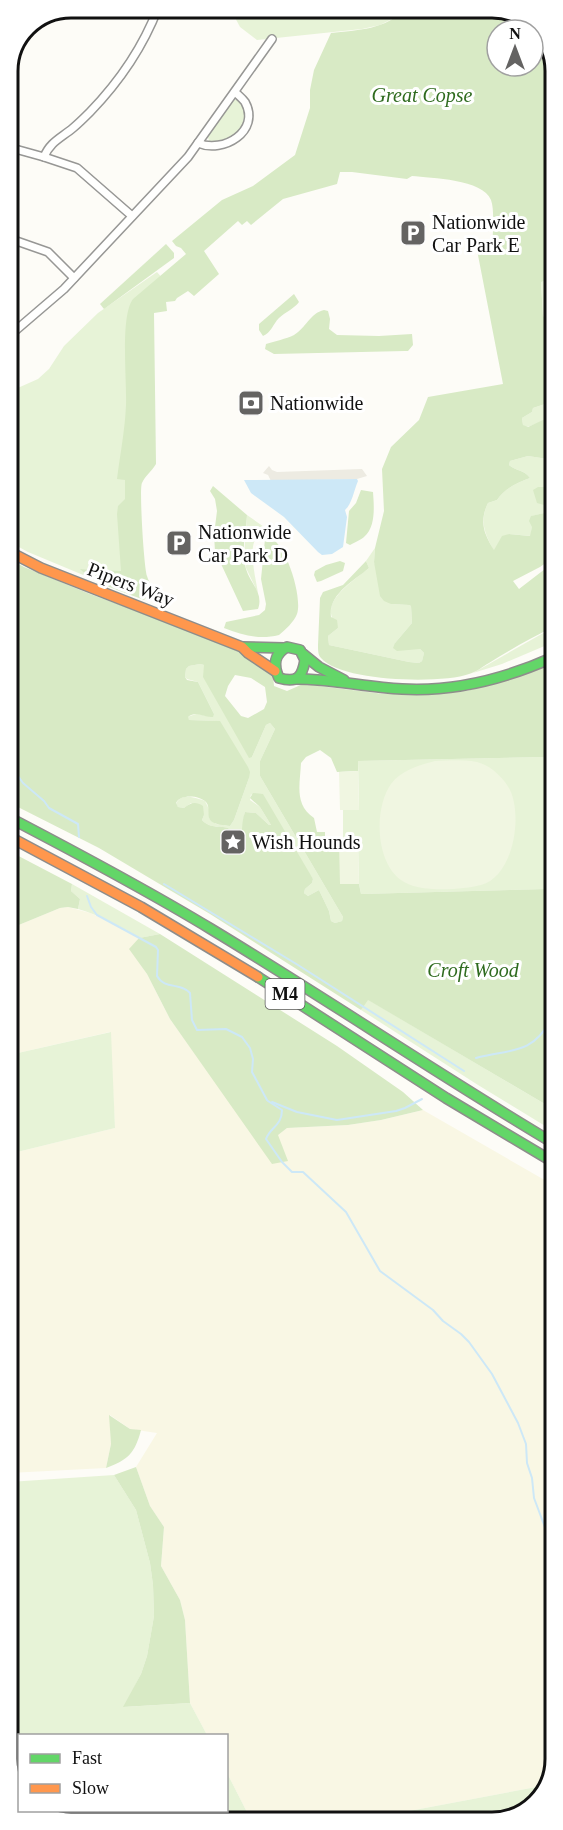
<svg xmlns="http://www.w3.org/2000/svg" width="563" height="1830" viewBox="0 0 563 1830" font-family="'Times New Roman',serif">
	<rect width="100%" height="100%" fill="#fdfcf7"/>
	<path fill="#f9f7e4" d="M 68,907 L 90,913 L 115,924 L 139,938 L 130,949 L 147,974 L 170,1019 L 216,1083 L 278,1134 L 287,1128 L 348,1125 L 381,1120 L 423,1110 L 555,1186 L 555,1760 L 547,1785 L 356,1821 L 252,1822 L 227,1773 L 226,1736 L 207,1735 L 190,1703 L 185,1620 L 180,1600 L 161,1566 L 164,1527 L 150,1506 L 136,1467 L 157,1433 L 130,1429 L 110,1415 L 111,1444 L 106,1468 L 9,1473 L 9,1154 L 115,1128 L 110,1032 L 9,1055 L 9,929 L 60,908 Z"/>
	<g fill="#e7f3d7">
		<path d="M 230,8 L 405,8 L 394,18 L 380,25 L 362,29 L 257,40 L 240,27 Z"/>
		<path d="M 232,100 L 239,100 C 250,111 243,131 230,139 C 225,142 217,142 210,143 L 207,135 Z"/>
		<path d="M 554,255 L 554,323 L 543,316 L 541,281 L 550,278 L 546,256 Z"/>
		<path d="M 157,272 L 163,279 L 140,302 L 121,572 L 81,569 L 88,577 L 28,552 L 8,541 L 8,389 L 20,387 L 38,379 L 49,369 L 64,346 L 98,313 Z"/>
		<path d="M 545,404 L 554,406 L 554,419 C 543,418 534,427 524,427 L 523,425 L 522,418 L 532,412 L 533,408 Z"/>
		<path d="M 528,456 L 554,460 L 554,486 L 538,487 L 544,504 L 544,513 L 532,516 L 532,527 L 531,536 L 509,534 L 494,551 C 485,534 479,522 488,503 L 497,500 C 505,488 517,483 530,478 C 525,470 516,471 509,465 L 510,461 Z"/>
		<path d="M 247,515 L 267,529 C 264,531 258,533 256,538 C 248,550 256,579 258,593 L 246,568 L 244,556 Z"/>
		<path d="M 375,548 L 374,562 L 391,604 L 409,605 L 411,606 L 412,623 L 395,643 L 420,649 L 424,653 L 422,661 L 419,663 L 409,662 L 329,645 L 328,636 L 338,628 C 335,623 330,617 331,610 C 332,594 357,578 369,568 L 366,561 Z"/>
		<path d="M 554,627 L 554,642 L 502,664 L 473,673 Z"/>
		<path d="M 200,664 L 204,665 L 204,671 L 252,757 L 266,725 L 270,723 L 275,729 L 260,761 L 260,776 L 343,917 L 342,921 L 335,923 L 331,921 L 329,911 L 319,890 L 308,896 L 304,893 L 305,889 L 312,883 L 313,879 L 307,871 L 251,794 L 250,800 L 260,807 L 271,825 L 269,825 L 256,813 L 245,812 C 242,825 243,842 236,852 L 227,854 L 225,852 C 221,844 226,836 230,829 C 221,824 211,830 202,820 L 204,815 L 191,803 L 184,808 L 178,807 L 176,804 C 181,792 196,798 205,801 L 209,809 L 209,818 L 216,824 L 230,826 L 234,820 L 249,778 L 217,721 L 189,720 L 187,717 L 199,713 L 205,716 L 214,714 L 198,682 L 187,679 L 185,677 L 186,669 L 189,666 Z"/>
		<path d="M 544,757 L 546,889 L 361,894 L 359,884 L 358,843 L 343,843 L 343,810 L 359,809 L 358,761 Z"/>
		<path d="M 72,884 L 160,934 L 139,938 C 119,926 100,915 78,909 L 80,899 L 71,891 Z"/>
		<path d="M 367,999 L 555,1110 L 555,1132 L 478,1085 L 361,1010 Z"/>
		<path d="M 111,1032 L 115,1128 L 9,1154 L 9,1055 Z"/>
		<path d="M 114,1475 L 136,1510 L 150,1563 L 153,1585 L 154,1616 L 147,1656 L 141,1674 L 124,1707 L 190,1703 L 207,1735 L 20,1736 L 19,1791 L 10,1775 L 9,1482 Z"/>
		<path d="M 227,1773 L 252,1822 L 66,1822 L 38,1811 L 226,1810 Z"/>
		<path d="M 547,1785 L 542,1798 L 508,1820 L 356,1821 Z"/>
	</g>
	<g fill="#d8eac5" fill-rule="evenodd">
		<path d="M 405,8 L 497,8 L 534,23 L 553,55 L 554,255 L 547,256 L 550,265 L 550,278 L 541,282 L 543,316 L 554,323 L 554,406 L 545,404 L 533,408 L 532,412 L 522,418 L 523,425 L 528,427 L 543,420 L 554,419 L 554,460 L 528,456 L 510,461 L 509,465 C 516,471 525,470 530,478 C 517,483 505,488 497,500 L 488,503 C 479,522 484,534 494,550 L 502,536 L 509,534 L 530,536 L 532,527 L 529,521 L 531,516 L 544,513 L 544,505 L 537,503 L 533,490 L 538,487 L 554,486 L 554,557 L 540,567 L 513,581 L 519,589 L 554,562 L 554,627 C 532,637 510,650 489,663 C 483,666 477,672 469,674 C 442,684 341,682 321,658 C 318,655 318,650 318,645 L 320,598 L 323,592 L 343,585 L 366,561 L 369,568 C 354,581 328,594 331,617 L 337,620 L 338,628 L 328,636 L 329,645 L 409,662 L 419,663 L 422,661 L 424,653 L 420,649 L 397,651 L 393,648 L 395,643 L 412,623 L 411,606 L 409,605 L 391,604 L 384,601 L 380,596 L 374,562 L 375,548 L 384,511 L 382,469 L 391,447 L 419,420 L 428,397 L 503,384 L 477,250 L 493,247 C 492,234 495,211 491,200 C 483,179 431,178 412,176 L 407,179 L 352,172 L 340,172 L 337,184 L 283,199 L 251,225 L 247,221 L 242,225 L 238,221 L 204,251 L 219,274 L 194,296 L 188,291 L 177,298 L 175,301 L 166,302 L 167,311 L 154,313 L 156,464 C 152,471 145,476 142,483 C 139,488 144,568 147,576 C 148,580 151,585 154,588 L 144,600 C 122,591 97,585 80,569 L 121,571 L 117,514 L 118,506 L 125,499 L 125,480 L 117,479 C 120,455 125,430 126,405 C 127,381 120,316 133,299 L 186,254 L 181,248 L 176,246 L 172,241 L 222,200 L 253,186 L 295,155 L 310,108 L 310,90 L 314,70 L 331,33 C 357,30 387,30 405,8 ZM 497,30 L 533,30 L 533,66 L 497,66 Z"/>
		<path d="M 166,244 L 174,253 L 174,258 L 104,309 L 100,304 Z"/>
		<path d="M 294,294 L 299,302 C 294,309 285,312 279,318 C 273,324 271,333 263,336 L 259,330 L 259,324 Z"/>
		<path d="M 324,310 L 328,311 L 330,319 L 329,329 L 337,335 L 379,336 L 412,334 L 413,345 L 408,351 L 405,351 L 274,354 L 265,349 L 266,344 C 275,341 286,339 294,335 C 306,328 310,313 324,310 Z"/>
		<path d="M 213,486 L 247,515 C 246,531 241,552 246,569 C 250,583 264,593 258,609 L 243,611 L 215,551 L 214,535 L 217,511 L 215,499 L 210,491 Z"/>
		<path d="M 361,490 L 373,492 C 374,506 376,527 364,537 C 361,540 355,542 350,545 L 346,543 L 349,511 L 356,503 Z"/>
		<path d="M 267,536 C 285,539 303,597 297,614 C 294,622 285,630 279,635 C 259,640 242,635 224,628 L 226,622 L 259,615 L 265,610 L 266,604 L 261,579 L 265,539 Z"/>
		<path d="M 8,558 L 24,567 L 90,594 L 200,634 L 250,657 L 273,675 L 274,686 L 287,691 L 303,684 L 384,694 L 467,691 L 554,663 L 555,1110 L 368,1000 L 361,1010 L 210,914 L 99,848 L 8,802 ZM 200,664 L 204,665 L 203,677 L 249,758 L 252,757 L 266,725 L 270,723 L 275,729 L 260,761 L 260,776 L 343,917 L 342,921 L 335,923 L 331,921 L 329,911 L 319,890 L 308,896 L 304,893 L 305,889 L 312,883 L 313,879 L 263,794 L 253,793 L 250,798 L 260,807 L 271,825 L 269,825 L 256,813 L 245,812 C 240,825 244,841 236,852 L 227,854 L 225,852 C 220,843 228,837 230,829 C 221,824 211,830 202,820 L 204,815 L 203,806 C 195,801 191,803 184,808 L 178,807 L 176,803 C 180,794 199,795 206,802 C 211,808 206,816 211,821 C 215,825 224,825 230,826 L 234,820 L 249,778 L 250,772 L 248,767 L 220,721 L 189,720 L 188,717 C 197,710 203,718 213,717 L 214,714 L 198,682 L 187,680 L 185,677 L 186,669 L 189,666 ZM 235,675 L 251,678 L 265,687 L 267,702 L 264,709 L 248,718 L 241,716 L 225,696 L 228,686 ZM 320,750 L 331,758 L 337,772 L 358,771 L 358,761 L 544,757 L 546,889 L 361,894 L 359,884 L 341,884 L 340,843 L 343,843 L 343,840 L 325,840 L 325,832 L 317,832 L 314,818 C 294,804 300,785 301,763 L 306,757 Z"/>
		<path d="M 340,561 L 345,563 L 343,571 L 321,581 L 317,582 L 314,575 L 315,571 L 326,565 Z"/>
		<path d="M 9,851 L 72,884 L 71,891 L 80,899 L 78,909 L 68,907 L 60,908 L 9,929 Z"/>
		<path d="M 160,934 L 337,1046 L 403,1092 L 423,1110 L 381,1120 L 348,1125 L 287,1128 L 278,1135 L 288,1161 L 272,1164 L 170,1019 L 147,974 L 129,949 L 139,938 Z"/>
		<path d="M 109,1415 L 130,1429 L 141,1430 C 135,1453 128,1460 106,1468 L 111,1444 Z"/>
		<path d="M 136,1467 L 150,1506 L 164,1527 L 161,1566 L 180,1600 L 185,1620 L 190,1703 L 123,1707 L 141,1674 L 147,1656 L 154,1616 L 153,1585 L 150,1563 L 136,1510 L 114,1475 Z"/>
	</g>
	<g fill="#f0f6e1">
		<path d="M 435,761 C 450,761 471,758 485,765 C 495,770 505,780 510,790 C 523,817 513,877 481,885 C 461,890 417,893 401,880 C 375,861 374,808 391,784 C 401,770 420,765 435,761 Z"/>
		<path d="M 358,771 L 359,810 L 340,810 L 339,772 Z"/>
		<path d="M 339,843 L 358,843 L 359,884 L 340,884 Z"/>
	</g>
	<path fill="#edebe2" d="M 269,466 L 272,470 L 277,472 L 362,469 L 367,476 L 357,479 L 271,481 L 268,475 L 263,473 Z"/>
	<path fill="#cde8f7" d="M 357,479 L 358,481 C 354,490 352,504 345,510 L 347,517 L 343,547 L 332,554 L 322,555 L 318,552 L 284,517 L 251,493 L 244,480 Z"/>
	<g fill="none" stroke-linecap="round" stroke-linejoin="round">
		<g stroke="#cde8f7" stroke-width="2">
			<path d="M 8,751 L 18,776 L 23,783 L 44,801 L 49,808 L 78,824 L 79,837"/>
			<path d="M 164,884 L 298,965 L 464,1071"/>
			<path d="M 87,896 L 91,907 L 97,915 L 156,947 L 158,950 L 157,976 C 165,990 180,982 190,993 L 192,1020 L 197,1030 L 226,1029 L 242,1037 L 250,1048 L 253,1059 L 252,1072 L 267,1100"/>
			<path d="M 551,1017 L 555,1010"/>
			<path d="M 476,1058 C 509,1049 532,1055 550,1021"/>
			<path d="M 268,1101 L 282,1110 C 282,1126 270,1127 266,1139 L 282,1162 L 292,1172 L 303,1172 L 346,1212 L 380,1271 L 433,1310 L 443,1321 L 461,1334 L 469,1342 L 492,1374 L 518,1423 L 526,1444 L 527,1463 L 532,1478 L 534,1498 L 555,1554"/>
			<path d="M 272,1102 L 297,1112 L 337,1120 L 396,1111 L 405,1108 L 422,1099"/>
		</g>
		<g stroke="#979795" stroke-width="10">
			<g id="street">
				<path d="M 198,143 C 223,154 261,131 245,102 C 242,98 238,95 235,92"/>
				<path d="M 8,147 L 44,157 C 50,142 61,138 73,128 C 79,123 84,118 90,112 C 119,82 143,47 158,8"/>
				<path d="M 44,157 L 77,168 L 132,216"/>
				<path d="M 8,238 L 48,252 L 74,278"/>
				<path d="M 8,337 L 64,289 L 188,157 L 272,39"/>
			</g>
		</g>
		<g stroke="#8e8d8b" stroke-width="12">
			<g id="fast">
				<path d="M 242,647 L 284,648"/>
				<path d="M 287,647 L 300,650 L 305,660 C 302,678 297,683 279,678 C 273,665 274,654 287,647 Z"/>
				<path d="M 303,654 L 319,667 L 344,680"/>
				<path d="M 296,679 C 332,679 366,687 402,689 C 455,692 505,679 554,657"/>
				<path d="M 8,817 C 77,853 145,889 211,929 C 327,999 439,1075 555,1144"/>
				<path d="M 258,977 L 446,1098 L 555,1163"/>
			</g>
		</g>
		<g stroke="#8e8d8b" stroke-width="12">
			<g id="slow">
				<path d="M 8,551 L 41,568 L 242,647 L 248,653 L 275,671"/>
				<path d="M 8,836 L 141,907 L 258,977"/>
			</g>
		</g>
		<use href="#street" stroke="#fffffe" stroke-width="7"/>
		<use href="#fast" stroke="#63d668" stroke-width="9"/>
		<use href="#slow" stroke="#ff974d" stroke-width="9"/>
	</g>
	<defs>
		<g id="parking-square" transform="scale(1.35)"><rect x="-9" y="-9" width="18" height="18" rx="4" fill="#646362" stroke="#fff"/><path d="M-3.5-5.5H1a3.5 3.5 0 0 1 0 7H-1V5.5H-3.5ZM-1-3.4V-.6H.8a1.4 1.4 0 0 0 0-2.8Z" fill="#fff"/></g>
		<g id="bank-square" transform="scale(1.35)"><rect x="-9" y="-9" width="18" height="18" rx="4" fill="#646362" stroke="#fff"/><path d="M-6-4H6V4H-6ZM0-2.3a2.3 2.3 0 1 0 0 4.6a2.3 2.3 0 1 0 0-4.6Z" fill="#fff"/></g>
		<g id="sight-square" transform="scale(1.35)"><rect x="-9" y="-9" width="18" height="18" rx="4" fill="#646362" stroke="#fff"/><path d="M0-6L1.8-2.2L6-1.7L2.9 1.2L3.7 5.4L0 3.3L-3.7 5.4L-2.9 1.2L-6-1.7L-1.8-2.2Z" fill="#fff"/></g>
	</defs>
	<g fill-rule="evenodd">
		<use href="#parking-square" x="413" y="233"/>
		<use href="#bank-square" x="251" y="403"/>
		<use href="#parking-square" x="179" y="543"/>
		<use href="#sight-square" x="233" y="842"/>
	</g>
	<g text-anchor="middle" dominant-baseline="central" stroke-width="6" stroke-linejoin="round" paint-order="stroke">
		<rect fill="#fff" stroke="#585858" stroke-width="1.5" x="265.5" y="979" width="39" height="30" rx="4.5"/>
		<g font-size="18" font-weight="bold" fill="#111">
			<text x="285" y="994">M4</text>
		</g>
		<g font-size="20" font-style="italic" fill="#2f6b1f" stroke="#fff">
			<text x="422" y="95">Great Copse</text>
			<text x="473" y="970">Croft Wood</text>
		</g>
		<g font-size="20" fill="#111" stroke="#fff" text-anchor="start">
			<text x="432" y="222">Nationwide<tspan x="432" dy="23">Car Park E</tspan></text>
			<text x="270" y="403">Nationwide</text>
			<text x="198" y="532">Nationwide<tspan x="198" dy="23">Car Park D</tspan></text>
			<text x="252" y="842">Wish Hounds</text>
		</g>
		<g font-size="20" fill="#111" stroke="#fff">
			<text transform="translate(131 584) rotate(21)">Pipers Way</text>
		</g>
	</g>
	<path d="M0 0H563V1830H0ZM71 18H492A53 53 0 0 1 545 71V1759A53 53 0 0 1 492 1812H71A53 53 0 0 1 18 1759V71A53 53 0 0 1 71 18Z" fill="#fff" fill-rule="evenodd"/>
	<path fill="none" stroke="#111" stroke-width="3" d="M71 18H492A53 53 0 0 1 545 71V1759A53 53 0 0 1 492 1812H71A53 53 0 0 1 18 1759V71A53 53 0 0 1 71 18Z"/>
	<rect x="18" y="1734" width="210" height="78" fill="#ffffff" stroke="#a0a0a0" stroke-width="1.5"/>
	<rect x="30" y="1754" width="30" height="9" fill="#63d668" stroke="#a0a0a0" stroke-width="1.5"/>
	<text x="72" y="1764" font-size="18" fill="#111111">Fast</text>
	<rect x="30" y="1784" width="30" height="9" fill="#ff974d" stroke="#a0a0a0" stroke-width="1.5"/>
	<text x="72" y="1794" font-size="18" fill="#111111">Slow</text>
	<g transform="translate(515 48)"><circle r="28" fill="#ffffff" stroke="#a0a0a0" stroke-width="1.5"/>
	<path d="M0-4.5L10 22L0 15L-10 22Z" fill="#646362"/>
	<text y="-9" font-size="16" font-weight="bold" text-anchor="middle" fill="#111111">N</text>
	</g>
</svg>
